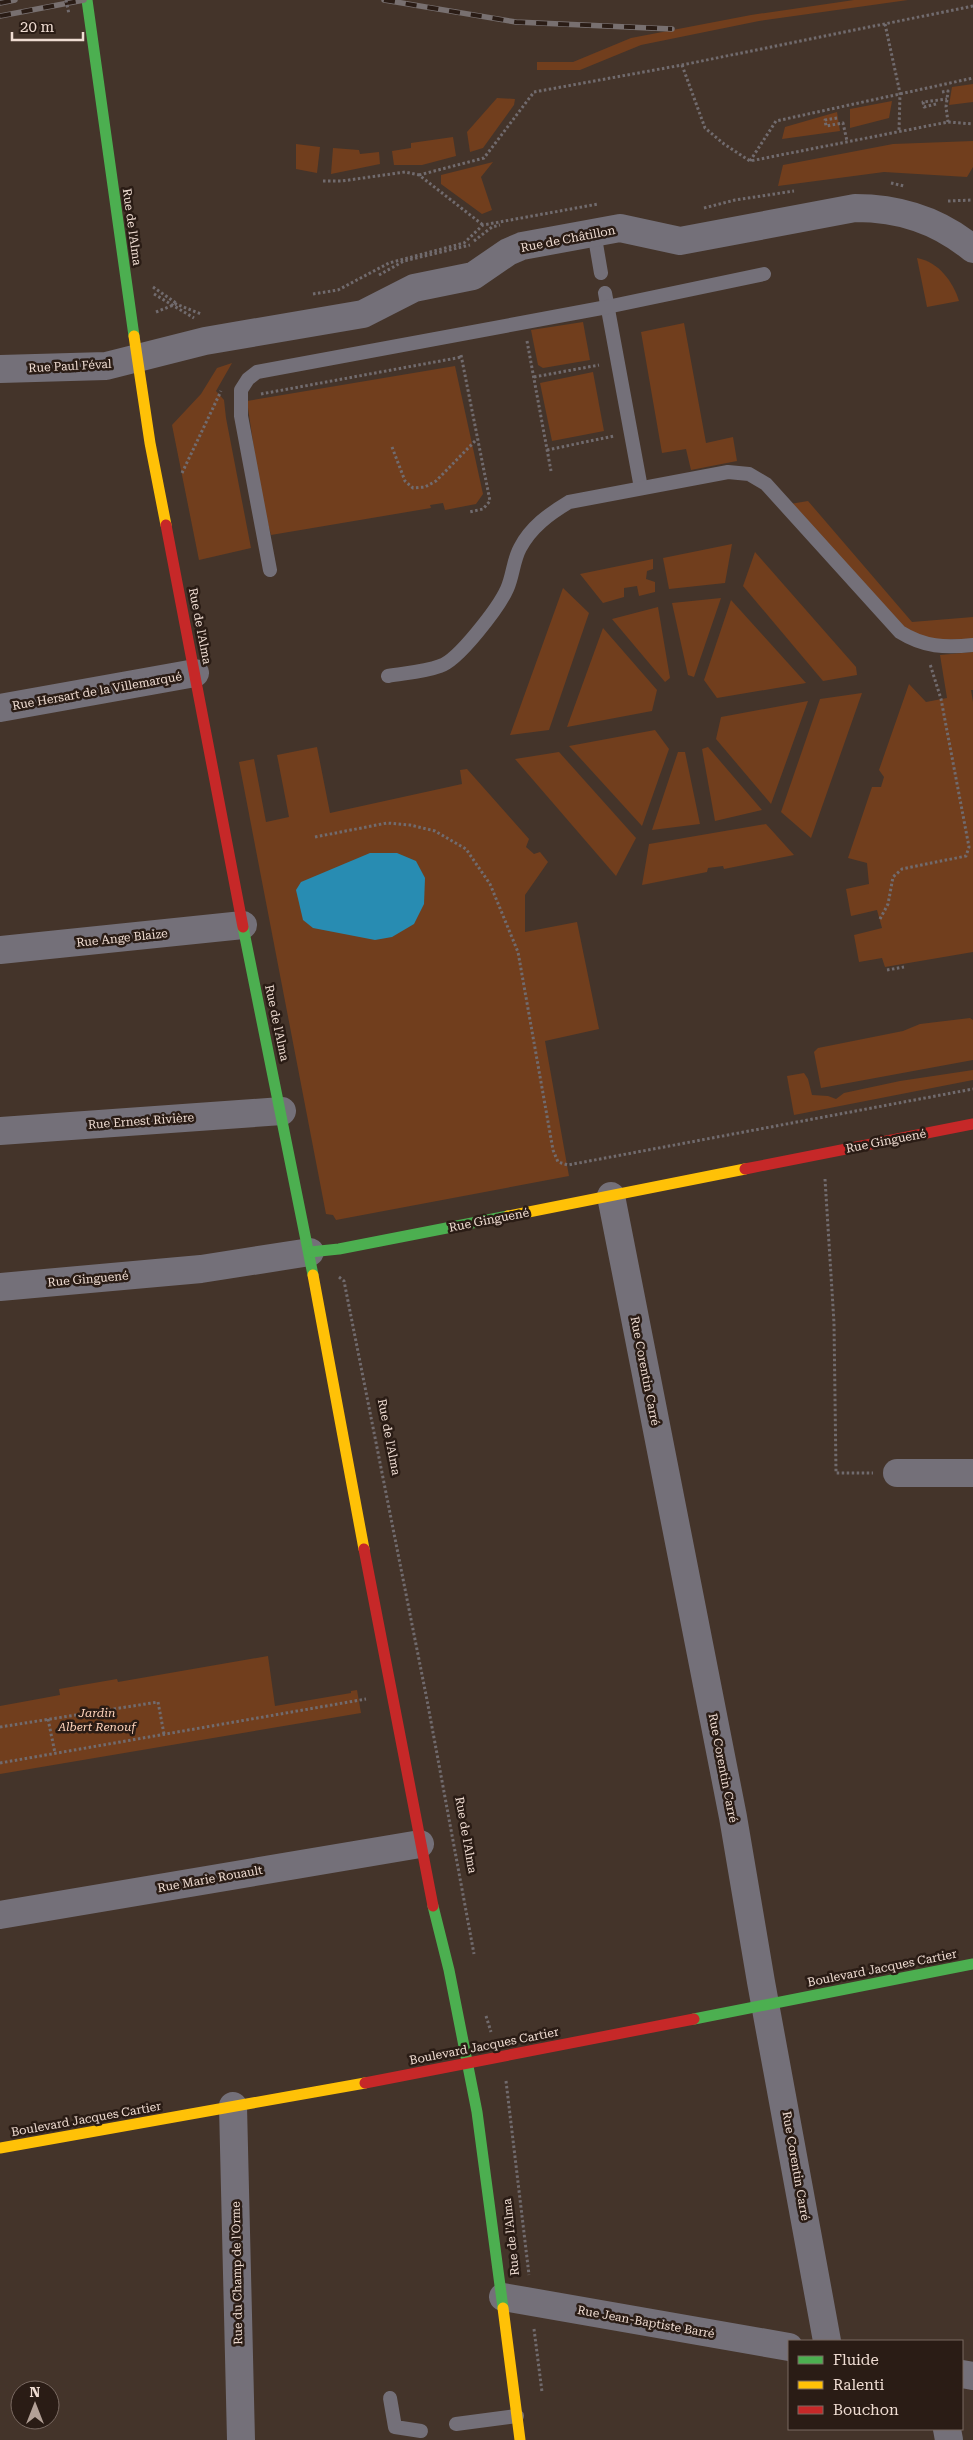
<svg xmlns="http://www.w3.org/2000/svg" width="973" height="2440" viewBox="0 0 973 2440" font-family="'Roboto Serif',serif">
	<rect width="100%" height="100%" fill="#44342a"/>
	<g fill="#713e1d">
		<path d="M 854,0 L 908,0 L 759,21 L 641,45 L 580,70 L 537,70 L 537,62 L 573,62 L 631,38 L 751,15 Z"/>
		<path d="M 973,84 L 973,102 L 949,105 L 952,87 Z"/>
		<path d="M 497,98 L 515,99 L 514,105 L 483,148 L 470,152 L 467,132 Z"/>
		<path d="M 892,101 L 889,118 L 850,128 L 850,109 Z"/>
		<path d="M 837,112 L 840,131 L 782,139 L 785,127 Z"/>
		<path d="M 453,137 L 456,156 L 422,165 L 394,165 L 392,151 L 411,148 L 411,143 Z"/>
		<path d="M 973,141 L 973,167 L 967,177 L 884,172 L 778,186 L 783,165 L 893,144 Z"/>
		<path d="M 296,144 L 320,147 L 317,173 L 296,169 Z"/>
		<path d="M 333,148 L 359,150 L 360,154 L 379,152 L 380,164 L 331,174 Z"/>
		<path d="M 493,162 L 481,177 L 492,210 L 482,214 L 441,184 L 441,175 Z"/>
		<path d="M 917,258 C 939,262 953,282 959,301 L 927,307 Z"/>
		<path d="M 583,322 L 590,360 L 543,368 L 538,365 L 531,330 Z"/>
		<path d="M 684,323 L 706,443 L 733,437 L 737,461 L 691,470 L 686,449 L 662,453 L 641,332 Z"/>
		<path d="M 232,363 L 216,391 L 224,400 L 226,418 L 251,548 L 199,560 L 172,425 L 201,394 L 217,368 Z"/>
		<path d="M 455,366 L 483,494 L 476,504 L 445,510 L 443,503 L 430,505 L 431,508 L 271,535 L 261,497 L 247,401 Z"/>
		<path d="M 593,372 L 604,431 L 552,441 L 540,383 Z"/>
		<path d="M 808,501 L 912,622 L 973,617 L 973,639 L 934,640 L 906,630 L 790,504 Z"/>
		<path d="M 732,544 L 725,583 L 669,589 L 663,558 Z"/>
		<path d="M 755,552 L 856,667 L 857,675 L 823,681 L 743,586 Z"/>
		<path d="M 653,559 L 653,569 L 647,571 L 646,579 L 655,582 L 655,592 L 639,596 L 637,586 L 624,588 L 624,597 L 603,603 L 580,574 Z"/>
		<path d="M 563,588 L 589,613 L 549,730 L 510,735 Z"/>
		<path d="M 721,598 L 694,677 L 688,675 L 672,603 Z"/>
		<path d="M 731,600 L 806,683 L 717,698 L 704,680 Z"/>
		<path d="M 658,607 L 670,678 L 665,682 L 612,619 Z"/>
		<path d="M 603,628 L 657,690 L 652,711 L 567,727 Z"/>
		<path d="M 973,652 L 973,690 L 971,690 L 973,702 L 973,952 L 885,967 L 882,958 L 859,962 L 854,935 L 882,928 L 877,910 L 851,916 L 846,889 L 869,884 L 867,863 L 848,858 L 872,787 L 881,787 L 884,777 L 879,770 L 909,684 L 926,702 L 947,698 L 940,655 Z"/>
		<path d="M 862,693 L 811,838 L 781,812 L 820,699 Z"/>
		<path d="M 808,701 L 771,804 L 716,739 L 721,717 Z"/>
		<path d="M 655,730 L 669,749 L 642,826 L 569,746 Z"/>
		<path d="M 317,747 L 330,813 L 462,784 L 460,770 L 467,769 L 529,839 L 526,847 L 534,854 L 540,852 L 548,862 L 525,895 L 525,932 L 577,922 L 599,1029 L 545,1041 L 569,1176 L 336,1220 L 333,1215 L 326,1214 L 239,762 L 254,759 L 266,822 L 289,817 L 277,755 Z"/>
		<path d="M 708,747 L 762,810 L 715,821 L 702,749 Z"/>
		<path d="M 559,752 L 636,838 L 616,876 L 515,759 Z"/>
		<path d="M 678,752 L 685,752 L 700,824 L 652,830 Z"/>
		<path d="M 766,824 L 794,855 L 724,869 L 723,866 L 708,868 L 707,872 L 642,885 L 649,844 Z"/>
		<path d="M 970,1018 L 973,1020 L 973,1060 L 821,1088 L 814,1052 L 818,1048 L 903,1031 L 920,1024 Z"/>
		<path d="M 973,1070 L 973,1080 L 794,1115 L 787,1076 L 804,1073 L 808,1079 L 812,1095 L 828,1096 L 836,1099 L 844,1093 L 900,1081 Z"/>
		<path d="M 268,1656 L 275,1706 L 351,1693 L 351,1691 L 357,1690 L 361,1713 L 0,1774 L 0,1706 L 60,1695 L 59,1689 L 117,1679 L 118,1682 Z"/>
	</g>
	<path fill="#288cb2" d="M 370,853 L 397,853 L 416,861 L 425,878 L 424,904 L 414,924 L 392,937 L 375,940 L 313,928 L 303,920 L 296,890 L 301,882 Z"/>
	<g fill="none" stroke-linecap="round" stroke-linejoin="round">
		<g stroke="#716b6e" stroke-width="3" stroke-dasharray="2.5 2.5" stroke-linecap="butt">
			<path d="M 885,24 L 900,93 L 899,131"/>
			<path d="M 682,65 L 705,128 L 724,144 L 750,161 L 948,122 L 973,124"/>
			<path d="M 942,92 L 948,91 L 946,107 L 948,122"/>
			<path d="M 936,104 L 924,107 L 923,102 L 947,99"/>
			<path d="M 837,118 L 825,120 L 826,126 L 843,123 L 847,141"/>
			<path d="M 750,161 L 776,121 L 973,78"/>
			<path d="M 419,175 L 484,158 L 534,92 L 682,65 L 973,6"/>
			<path d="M 323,181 L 342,181 L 405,172 L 419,175 L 483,225"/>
			<path d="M 891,183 L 904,186"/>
			<path d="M 948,201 L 973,200"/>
			<path d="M 704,208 L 735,200 L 794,191"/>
			<path d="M 474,241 L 492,227 L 500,225"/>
			<path d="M 379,275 L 404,261 L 470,245"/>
			<path d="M 153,287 L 176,303"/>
			<path d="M 154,294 L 194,318"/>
			<path d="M 313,294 L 338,290 L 389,263 L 464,243 L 483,225 L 598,204"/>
			<path d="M 156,312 L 176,304 L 201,314"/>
			<path d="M 527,341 L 551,471"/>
			<path d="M 461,355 L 490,501 L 483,509 L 469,512"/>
			<path d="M 534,377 L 599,365"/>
			<path d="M 261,394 L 462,357"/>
			<path d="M 392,447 L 405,481 L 413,488 L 425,487 L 436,481 L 477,439"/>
			<path d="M 547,450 L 614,436"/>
			<path d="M 182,473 L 221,391"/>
			<path d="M 315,837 L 387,823 L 410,825 L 435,831 L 466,849 L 490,884 L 518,952 L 553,1150 L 558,1162 L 568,1165 L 973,1089"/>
			<path d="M 880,919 L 888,904 L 893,877 L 902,869 L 966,856 L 969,847 L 941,699 L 930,664"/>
			<path d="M 887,970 L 904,967"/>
			<path d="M 825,1179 L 834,1323 L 836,1473 L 873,1473"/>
			<path d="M 339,1277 L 344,1281 L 427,1700 L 474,1954"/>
			<path d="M 48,1719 L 55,1753"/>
			<path d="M 0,1727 L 158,1702 L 164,1734"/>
			<path d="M 0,1763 L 366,1699"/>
			<path d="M 486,2016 L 491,2032"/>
			<path d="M 506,2081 L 529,2275"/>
			<path d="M 534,2329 L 542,2392"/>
		</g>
		<g stroke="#747079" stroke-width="14">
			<path d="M 594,232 L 601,273"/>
			<path d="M 605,293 L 641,488"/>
			<path d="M 270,570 L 241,416 L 241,390 L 248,379 L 257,372 L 607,307 L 764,274"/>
			<path d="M 388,676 C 405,673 424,672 440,666 C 458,661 499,607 507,589 C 513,576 513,561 520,548 C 531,527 549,514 569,502 L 728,472 L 749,474 L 766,484 L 900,632 C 924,647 945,648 973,645"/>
			<path d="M 390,2398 L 395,2427 L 421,2431"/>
			<path d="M 456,2424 L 517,2416"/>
		</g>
		<g stroke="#747079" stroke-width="28">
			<path d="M 0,369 L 106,366 L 205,341 L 363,314 L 414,288 L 473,276 L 508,252 L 522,246 L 620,228 L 680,241 L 855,208 C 900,208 938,220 973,249"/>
			<path d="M 0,708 L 195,673"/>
			<path d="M 0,950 L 243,925"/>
			<path d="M 0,1131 L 282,1111"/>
			<path d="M 611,1196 L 733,1817 L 761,1982 L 827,2341"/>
			<path d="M 0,1287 L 201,1269 L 310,1252"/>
			<path d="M 897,1473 L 973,1473"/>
			<path d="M 0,1915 L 420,1844"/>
			<path d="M 233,2106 L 241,2440"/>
			<path d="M 503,2297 L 789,2347"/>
			<path d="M 962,2374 L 973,2376"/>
			<path d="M 947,2429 L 949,2440"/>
		</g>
		<g stroke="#4caf50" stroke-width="11">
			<path d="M 87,0 L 134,336"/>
			<path d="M 243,927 L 313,1275"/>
			<path d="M 310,1252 L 339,1249 L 508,1216"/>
			<path d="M 433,1906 L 449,1970 L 477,2112 L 503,2308"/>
			<path d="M 694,2019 L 973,1964"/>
		</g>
		<g stroke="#ffc107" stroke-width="11">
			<path d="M 134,336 L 150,443 L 166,525"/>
			<path d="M 508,1216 L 745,1169"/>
			<path d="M 313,1275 L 364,1549"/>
			<path d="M 0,2148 L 365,2083"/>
			<path d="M 503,2308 L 520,2440"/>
		</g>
		<g stroke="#c62828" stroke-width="11">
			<path d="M 166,525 L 243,927"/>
			<path d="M 745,1169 L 973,1124"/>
			<path d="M 364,1549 L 433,1906"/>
			<path d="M 365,2083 L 694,2019"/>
		</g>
		<g stroke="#787070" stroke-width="5.5">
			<g id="rail">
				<path d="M 384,0 L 516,22 L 672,29"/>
				<path d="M 0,3 L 15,0"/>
				<path d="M 0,16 L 84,0"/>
			</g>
		</g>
		<use href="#rail" stroke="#2a1c15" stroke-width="4" stroke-dasharray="11" stroke-linecap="butt"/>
		<path stroke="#716b6e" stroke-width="3" stroke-dasharray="2.5 2.5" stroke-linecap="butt" d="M 66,0 L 69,14"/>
	</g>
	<g text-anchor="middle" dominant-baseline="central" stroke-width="5" stroke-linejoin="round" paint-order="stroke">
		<g font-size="12" fill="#efdcd2" stroke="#2a1c15">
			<text transform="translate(132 227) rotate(82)">Rue de l'Alma</text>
			<text transform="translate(568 239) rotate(-11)">Rue de Châtillon</text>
			<text transform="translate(70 366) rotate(-3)">Rue Paul Féval</text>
			<text transform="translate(200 626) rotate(79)">Rue de l'Alma</text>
			<text transform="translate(97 691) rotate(-10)">Rue Hersart de la Villemarqué</text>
			<text transform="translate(122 938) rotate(-6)">Rue Ange Blaize</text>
			<text transform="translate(277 1023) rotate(78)">Rue de l'Alma</text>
			<text transform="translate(141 1121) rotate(-4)">Rue Ernest Rivière</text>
			<text transform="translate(886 1141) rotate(-11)">Rue Ginguené</text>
			<text transform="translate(489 1220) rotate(-11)">Rue Ginguené</text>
			<text transform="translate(88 1279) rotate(-5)">Rue Ginguené</text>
			<text transform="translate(645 1371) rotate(79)">Rue Corentin Carré</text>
			<text transform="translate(389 1437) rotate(79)">Rue de l'Alma</text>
			<text transform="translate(723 1768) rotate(79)">Rue Corentin Carré</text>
			<text transform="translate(466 1835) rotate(80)">Rue de l'Alma</text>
			<text transform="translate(210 1879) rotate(-10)">Rue Marie Rouault</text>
			<text transform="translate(882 1968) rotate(-11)">Boulevard Jacques Cartier</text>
			<text transform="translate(484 2046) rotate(-11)">Boulevard Jacques Cartier</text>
			<text transform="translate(86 2119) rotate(-10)">Boulevard Jacques Cartier</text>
			<text transform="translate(796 2166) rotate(80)">Rue Corentin Carré</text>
			<text transform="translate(511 2237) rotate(-96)">Rue de l'Alma</text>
			<text transform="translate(237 2273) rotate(-91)">Rue du Champ de l'Orme</text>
			<text transform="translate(646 2322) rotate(10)">Rue Jean-Baptiste Barré</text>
		</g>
		<g font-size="12" font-style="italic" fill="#fed3bb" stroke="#2a1c15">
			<text x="97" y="1713">Jardin<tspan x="97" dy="14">Albert Renouf</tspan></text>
		</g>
	</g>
	<rect x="788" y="2340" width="175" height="90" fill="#2a1c15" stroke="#796961"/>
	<rect x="798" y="2356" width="25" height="8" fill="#4caf50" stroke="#796961"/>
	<text x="833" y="2365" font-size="15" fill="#efdcd2">Fluide</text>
	<rect x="798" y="2381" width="25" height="8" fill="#ffc107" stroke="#796961"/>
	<text x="833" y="2390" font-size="15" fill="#efdcd2">Ralenti</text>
	<rect x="798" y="2406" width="25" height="8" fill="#c62828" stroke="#796961"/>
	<text x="833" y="2415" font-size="15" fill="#efdcd2">Bouchon</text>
	<g transform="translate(35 2405)"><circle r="24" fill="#2a1c15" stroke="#796961"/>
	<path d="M0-4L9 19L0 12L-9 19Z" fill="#b3a197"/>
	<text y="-8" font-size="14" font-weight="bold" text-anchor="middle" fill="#efdcd2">N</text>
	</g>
	<path d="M12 32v8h71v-8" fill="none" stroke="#efdcd2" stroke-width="2.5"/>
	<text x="20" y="32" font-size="15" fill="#efdcd2" stroke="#2a1c15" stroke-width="4" paint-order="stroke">20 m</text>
</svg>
